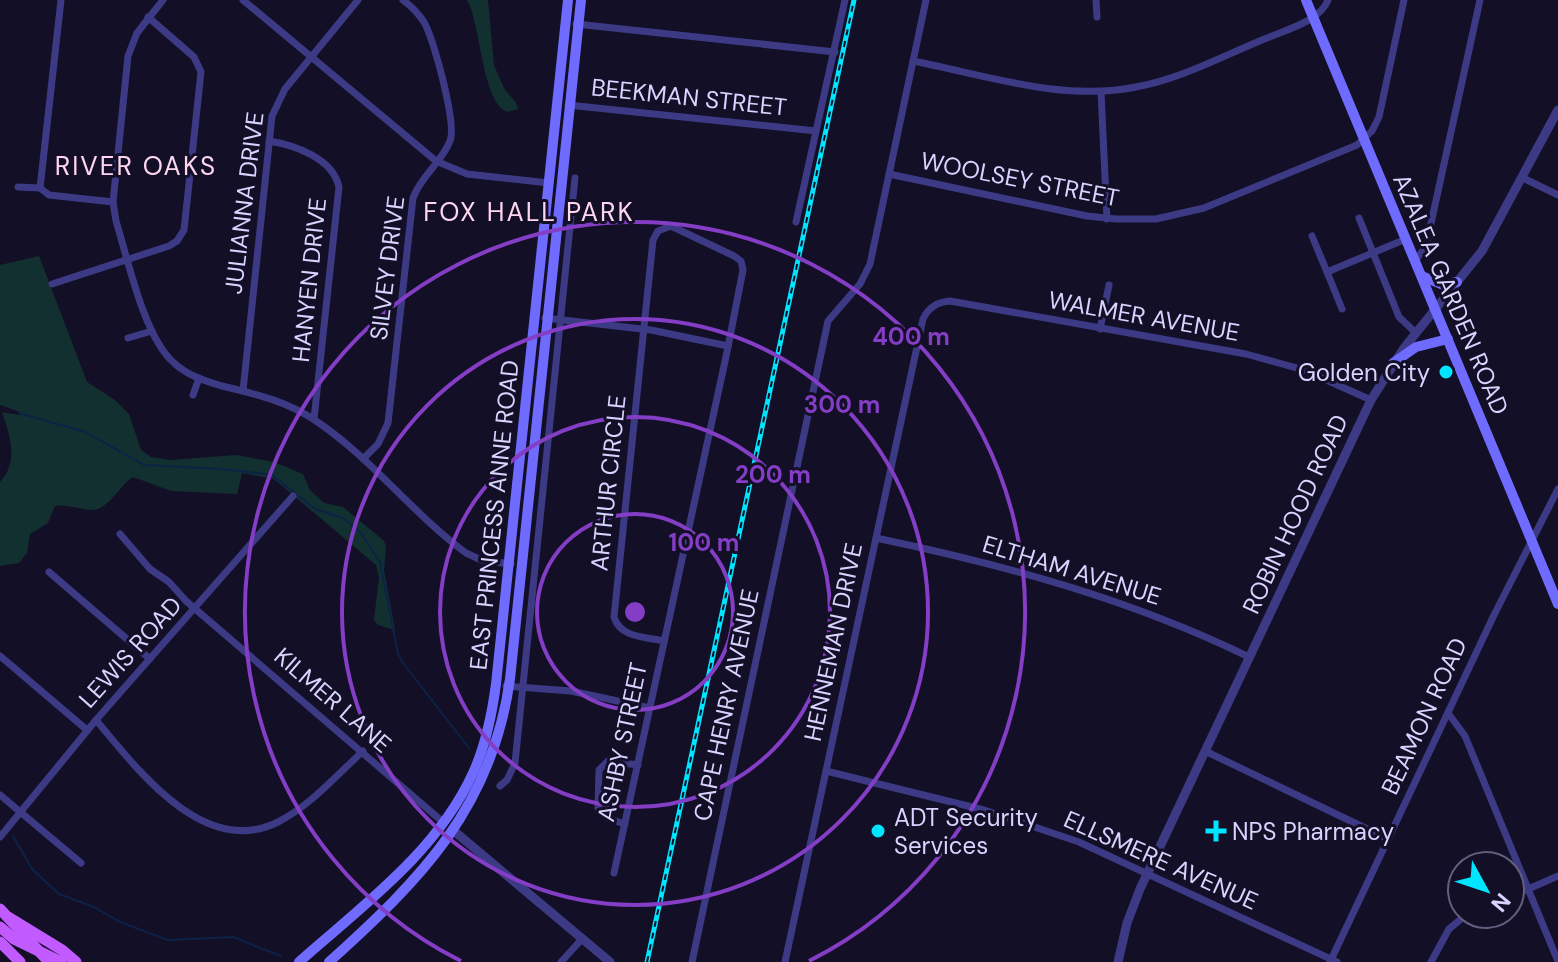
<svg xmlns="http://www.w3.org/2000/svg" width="1558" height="962" viewBox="0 0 1558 962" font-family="'DM Sans',sans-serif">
	<rect width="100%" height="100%" fill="#130f26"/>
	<g fill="#12302f">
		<path d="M 467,0 L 488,0 L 494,65 L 504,88 L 516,103 L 518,109 L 507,112 C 482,102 481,25 467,0 Z"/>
		<path d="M 39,256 L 87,382 L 115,400 L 129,414 L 141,450 L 151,457 L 170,460 L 236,455 L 274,462 L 303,474 L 310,490 L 324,503 L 343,507 L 383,540 L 386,545 L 384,570 L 395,630 L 378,625 L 374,620 L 379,577 L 376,565 L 274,479 L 242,473 L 237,494 L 171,491 L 133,477 C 121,484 109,509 93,510 C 80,510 69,504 55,506 L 48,523 L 30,534 L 27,553 L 19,563 L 0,566 L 0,482 C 19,461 10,436 2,412 L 19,415 L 20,412 L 0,405 L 0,265 Z"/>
	</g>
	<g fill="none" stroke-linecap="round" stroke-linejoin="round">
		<g stroke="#0c2248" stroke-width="2">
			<path d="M 19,413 L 85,432 L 144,465 L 222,469 L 272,475 L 315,509 L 343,518 L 361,533 L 380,562 L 398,654 L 403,663 L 469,748"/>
			<path d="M 13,836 L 32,869 L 59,894 L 94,907 L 120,922 L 168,940 L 233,937 L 281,956"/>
		</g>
		<g stroke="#3d3a85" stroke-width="7">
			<path d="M 163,0 L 137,33 L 128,56 L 113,202 L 116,221 C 128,260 144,336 173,362 C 186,375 205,381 222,386 C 256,394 290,402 319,423 C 373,460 413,514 466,553 L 481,560 L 511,564"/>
			<path d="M 243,0 L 436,161 L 467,174 L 549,183"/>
			<path d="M 1096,0 L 1097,17"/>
			<path d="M 576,24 L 835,52"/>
			<path d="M 913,61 C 985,75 1063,102 1136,87 C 1180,79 1221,57 1262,40 C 1282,31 1320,22 1328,0"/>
			<path d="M 1101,92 L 1107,219"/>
			<path d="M 568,105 L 816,131"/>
			<path d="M 269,141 C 294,145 333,158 339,187 L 314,419"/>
			<path d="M 889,174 L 1087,216 L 1116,219 L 1156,219 L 1204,208 L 1357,145 L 1372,131 L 1379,117 L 1404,0"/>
			<path d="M 1523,178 L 1558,195"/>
			<path d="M 18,187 L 40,188"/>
			<path d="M 40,188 L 61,0"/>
			<path d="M 40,188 L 49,195 L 113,202"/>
			<path d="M 1359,218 L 1399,317 L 1416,333"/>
			<path d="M 796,222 L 845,0"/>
			<path d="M 1312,236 L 1327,272 L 1406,239"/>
			<path d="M 1415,261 L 1426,246 L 1480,0"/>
			<path d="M 1327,272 L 1342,309"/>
			<path d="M 52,284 L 169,246 L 177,241 L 184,230 L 201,72 L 194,57 L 148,17"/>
			<path d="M 545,318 L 651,330 L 728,346"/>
			<path d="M 1100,329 L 1109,285"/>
			<path d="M 128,338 L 152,331"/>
			<path d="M 243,391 L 272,116 L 285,89 L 358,0"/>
			<path d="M 193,395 L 199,378"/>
			<path d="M 363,459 L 378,444 L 388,423 L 413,198 C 421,176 442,162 450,141 C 457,125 434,39 424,22 C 418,13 411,6 403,0"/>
			<path d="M 120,534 L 150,569 L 169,582 L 186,601 L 444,823"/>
			<path d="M 876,538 C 1005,565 1130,599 1249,657"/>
			<path d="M 49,572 L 150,659"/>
			<path d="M 0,656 L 87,730"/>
			<path d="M 506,686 L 571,691 L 650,708"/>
			<path d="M 1448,713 L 1465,736 L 1557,959"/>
			<path d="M 96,720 C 137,769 204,859 278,822 C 310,806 337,775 363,751"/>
			<path d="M 1205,751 L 1388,839"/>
			<path d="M 826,771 L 984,810 L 1079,842 L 1337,962"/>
			<path d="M 500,786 L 507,780 L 515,763 L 575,178"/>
			<path d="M 0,795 L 81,863"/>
			<path d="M 625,824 L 609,819 L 598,808 L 599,770 L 608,761 L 638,765"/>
			<path d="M 0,837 L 96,720 L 293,496"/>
			<path d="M 614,873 L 727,352 L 743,270 L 741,261 L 734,256 L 671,226 L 658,231 L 653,240 L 614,617 C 620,638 646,637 664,641"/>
			<path d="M 1510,897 L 1558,876"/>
			<path d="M 561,962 L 581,940"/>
			<path d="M 692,962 L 828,321 L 860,284 L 870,264 L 926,0"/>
			<path d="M 785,962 L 923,319 C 928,308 937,302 950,301 L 1246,354 L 1304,370 L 1371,400"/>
			<path d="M 1330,962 L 1494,615 L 1558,489"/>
			<path d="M 1431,962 L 1449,929 L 1467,914"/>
		</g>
		<g stroke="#3d3a85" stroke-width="9">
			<path d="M 454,831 L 610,962"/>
			<path d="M 1118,962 L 1127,923 L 1140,889 L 1371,400 L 1404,348 L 1482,251 L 1558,110"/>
		</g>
		<g stroke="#6f6bff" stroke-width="10">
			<path d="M 1306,0 L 1558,604"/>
			<path d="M 1422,276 L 1443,285 L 1457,282"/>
			<path d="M 1393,363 L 1416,347 L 1448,339"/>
			<path d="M 299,962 C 362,906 437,852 473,773 C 486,745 492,714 496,684 L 568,0"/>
			<path d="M 329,962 C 421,879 492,808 510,679 L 581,0"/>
		</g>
		<g stroke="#c25bff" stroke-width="11">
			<path d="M 0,909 L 49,962"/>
			<path d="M 8,917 L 62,950 L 76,962"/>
			<path d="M 0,927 L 14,939 L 61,962"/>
			<path d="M 0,942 L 20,962"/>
		</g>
		<g stroke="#00e5ff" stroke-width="5">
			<path id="rail" d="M 647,962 L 854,0"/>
		</g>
		<use href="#rail" stroke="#130f26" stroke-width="2" stroke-dasharray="6" stroke-linecap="butt"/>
	</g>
	<g fill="none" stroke="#843dc5" stroke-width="4">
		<circle cx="635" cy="612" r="98"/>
		<circle cx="635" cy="612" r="195"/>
		<circle cx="635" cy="612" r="293"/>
		<path d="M461 961A390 390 0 1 1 809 961"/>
	</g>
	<g fill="#00e5ff" stroke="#130f26" stroke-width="3">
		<circle cx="1446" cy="372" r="8"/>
		<circle cx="878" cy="831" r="8"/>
		<path d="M1212 819h8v8h8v8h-8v8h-8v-8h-8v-8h8z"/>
	</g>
	<g text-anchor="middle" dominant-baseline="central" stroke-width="6" stroke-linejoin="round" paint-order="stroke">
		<g font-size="24" fill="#d9d4ff" stroke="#130f26">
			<text transform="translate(689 97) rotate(6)">BEEKMAN STREET</text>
			<text transform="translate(1020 179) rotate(11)">WOOLSEY STREET</text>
			<text transform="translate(244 203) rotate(-83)">JULIANNA DRIVE</text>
			<text transform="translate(387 268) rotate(-83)">SILVEY DRIVE</text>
			<text transform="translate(309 280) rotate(-84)">HANYEN DRIVE</text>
			<text transform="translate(1451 294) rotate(67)">AZALEA GARDEN ROAD</text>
			<text transform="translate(1144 316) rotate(10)">WALMER AVENUE</text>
			<text transform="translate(608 483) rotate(-84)">ARTHUR CIRCLE</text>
			<text transform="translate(1295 514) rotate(-65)">ROBIN HOOD ROAD</text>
			<text transform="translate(494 515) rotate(-84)">EAST PRINCESS ANNE ROAD</text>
			<text transform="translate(1072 570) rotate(17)">ELTHAM AVENUE</text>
			<text transform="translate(833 642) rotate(-78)">HENNEMAN DRIVE</text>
			<text transform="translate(130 652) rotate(-48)">LEWIS ROAD</text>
			<text transform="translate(333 700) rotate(41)">KILMER LANE</text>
			<text transform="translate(726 705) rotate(-78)">CAPE HENRY AVENUE</text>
			<text transform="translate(1424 716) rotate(-65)">BEAMON ROAD</text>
			<text transform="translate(622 742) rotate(-78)">ASHBY STREET</text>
			<text transform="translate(1161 860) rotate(24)">ELLSMERE AVENUE</text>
		</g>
		<g font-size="24" fill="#d9d4ff" stroke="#130f26" text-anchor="start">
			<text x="1430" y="372" text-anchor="end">Golden City</text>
			<text x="894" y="817">ADT Security<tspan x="894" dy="28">Services</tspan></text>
			<text x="1232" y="831">NPS Pharmacy</text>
		</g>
		<g font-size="26" letter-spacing="2" fill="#ffd6f0" stroke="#130f26">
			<text x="136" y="166">RIVER OAKS</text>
			<text x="529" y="212">FOX HALL PARK</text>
		</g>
	</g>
	<circle cx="635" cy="612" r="12" fill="#843dc5" stroke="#130f26" stroke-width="4"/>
	<g font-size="24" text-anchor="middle" font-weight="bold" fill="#843dc5" stroke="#130f26" stroke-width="6" stroke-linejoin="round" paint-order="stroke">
		<text x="911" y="345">400 m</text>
		<text x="842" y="413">300 m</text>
		<text x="773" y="483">200 m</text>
		<text x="704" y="551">100 m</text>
	</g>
	<g transform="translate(1486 890) rotate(130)"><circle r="38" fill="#130f26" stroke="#625e7d" stroke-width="2"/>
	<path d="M0-6L14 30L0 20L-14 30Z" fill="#00e5ff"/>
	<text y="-12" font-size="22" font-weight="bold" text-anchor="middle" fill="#d9d4ff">N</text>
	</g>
</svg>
